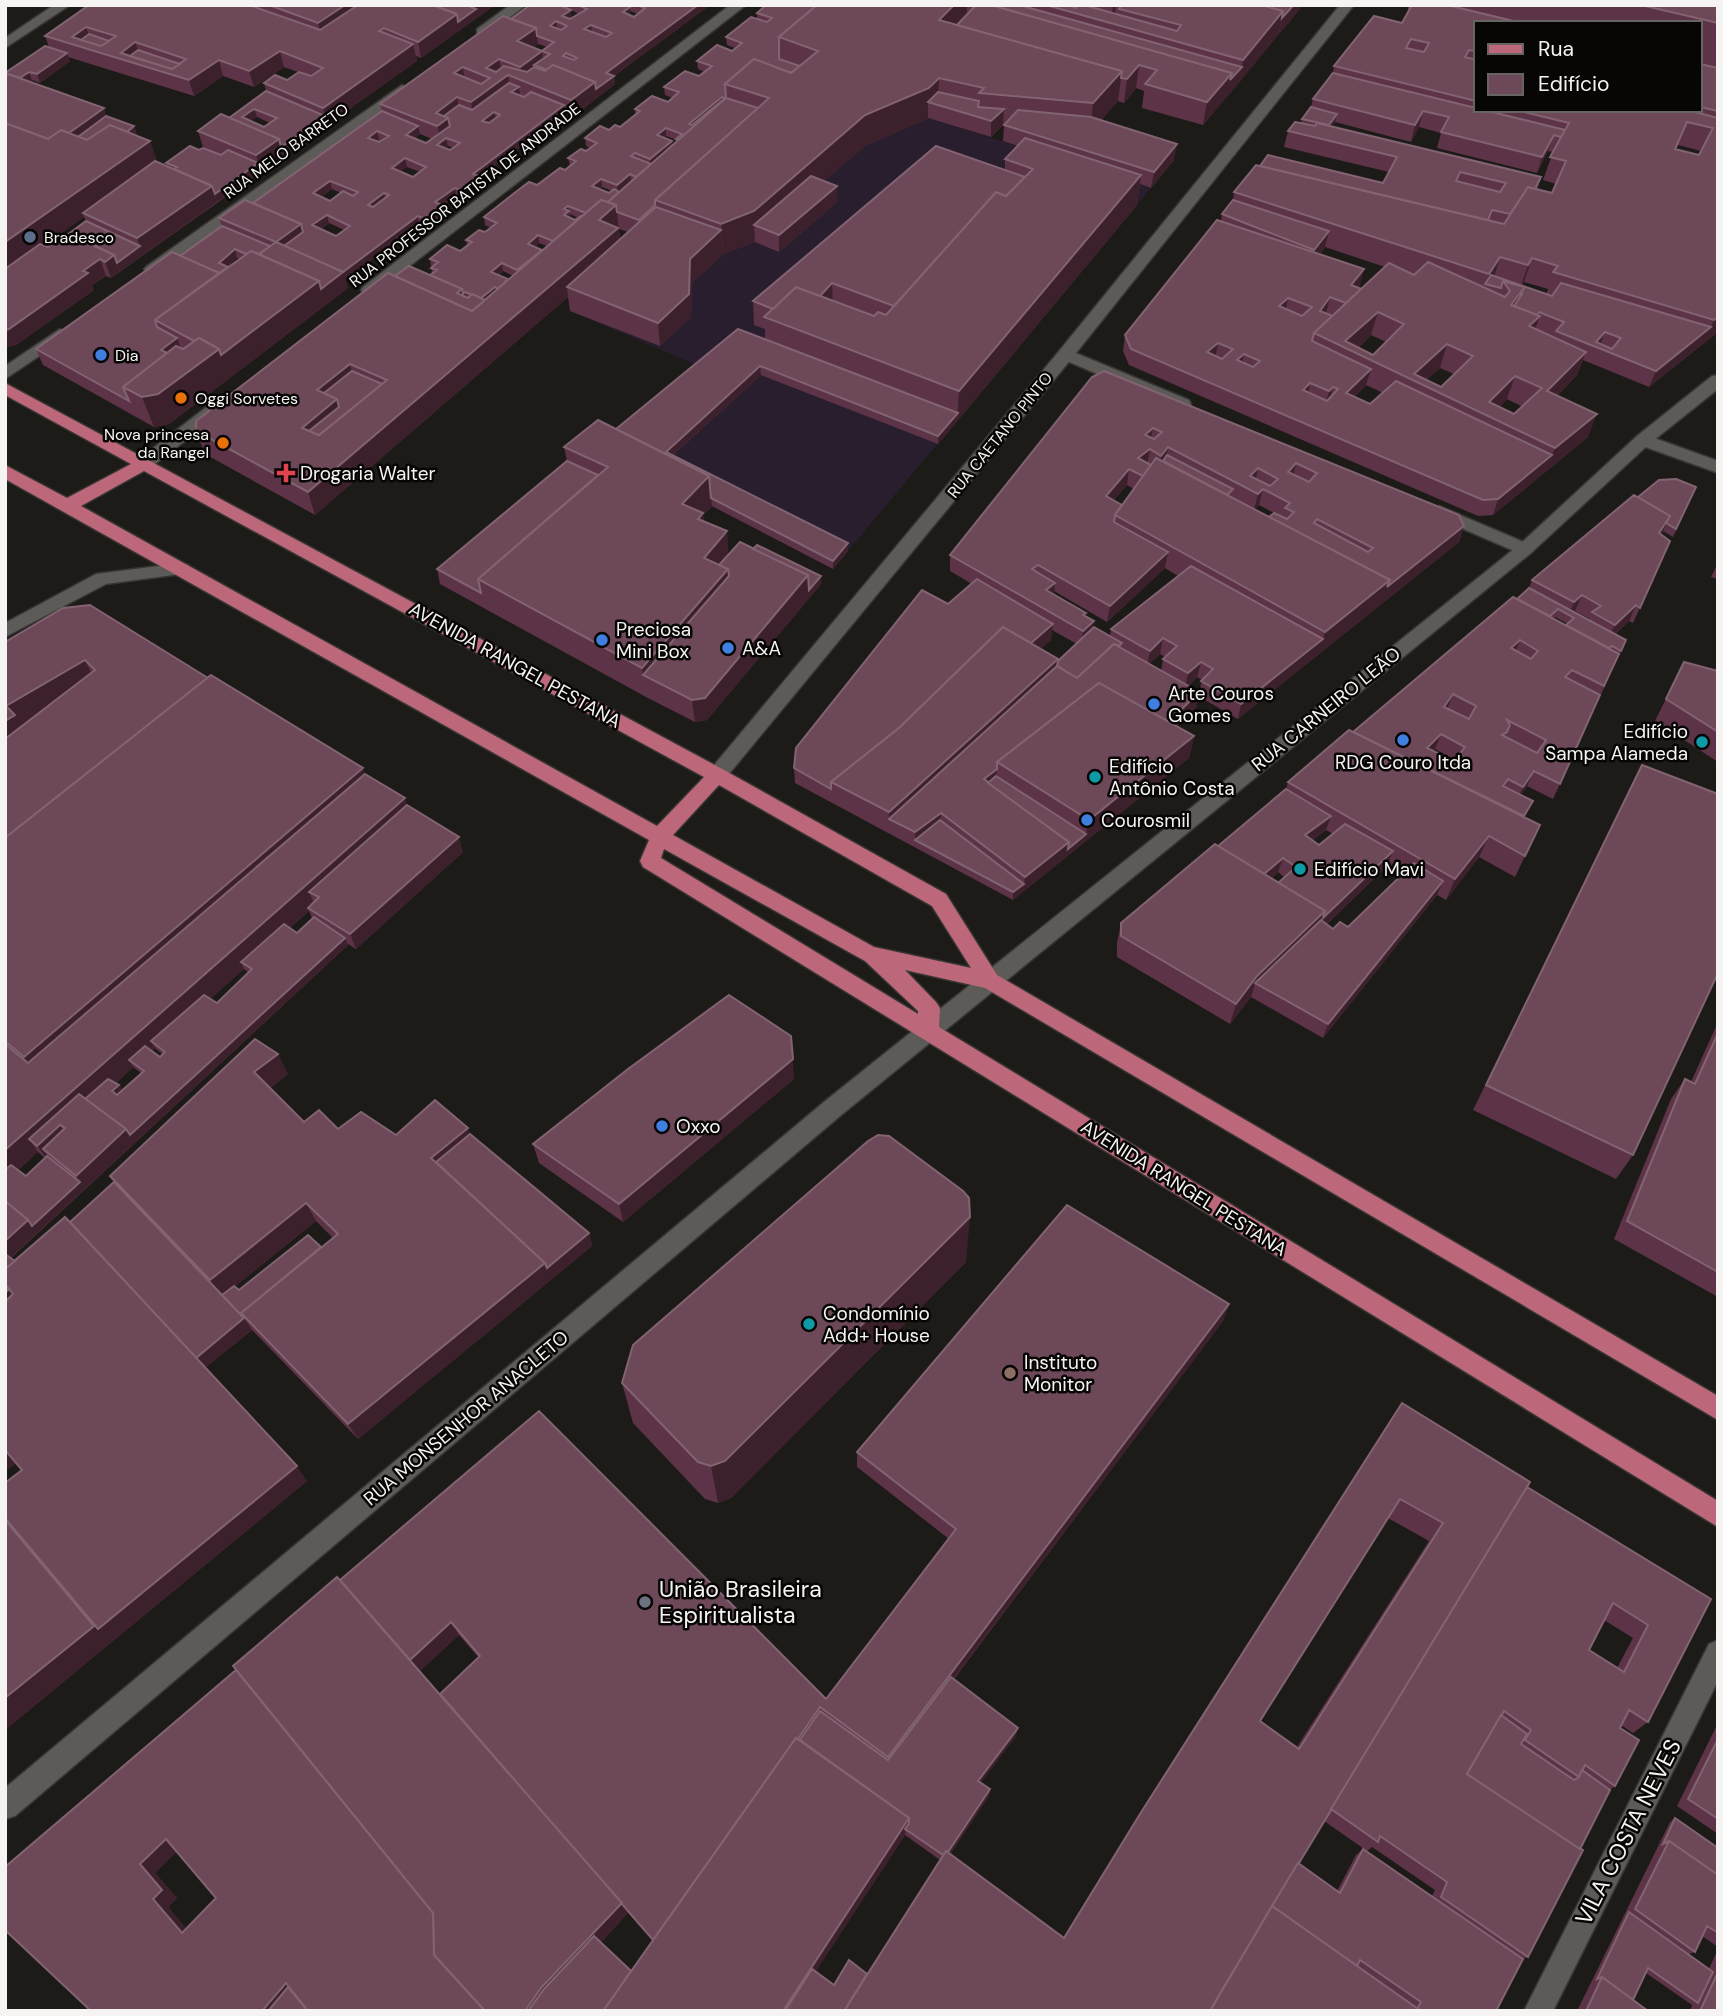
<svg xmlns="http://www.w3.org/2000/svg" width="1723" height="2016" viewBox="0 0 1723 2016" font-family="'DM Sans',sans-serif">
	<rect width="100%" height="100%" fill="#1d1b18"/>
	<path fill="#281e2d" d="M 780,67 L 928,118 L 1151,188 L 833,569 L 602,450 L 696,365 L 570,311 L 770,129 Z"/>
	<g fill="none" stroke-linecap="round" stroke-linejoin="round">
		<g stroke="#373634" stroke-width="3">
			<g id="street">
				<path d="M 510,5 L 526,5 L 487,35 L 477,35 L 477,29 Z"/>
				<path d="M 730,5 L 746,5 L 375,293 L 363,293 L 361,290 L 363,287 Z"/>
				<path d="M 402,85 L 409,89 L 407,92 L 157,272 L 147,272 L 144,269 L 147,266 Z"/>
				<path d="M 60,329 L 68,334 L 66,338 L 5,379 L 5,366 Z"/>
				<path d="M 1066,349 L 1189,400 L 1191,404 L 1189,408 L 1177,408 L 1060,358 L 1058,354 L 1060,350 Z"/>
				<path d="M 219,401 L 225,402 L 227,406 L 225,410 L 151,467 L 139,467 L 137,463 L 139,459 L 213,402 Z"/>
				<path d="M 1643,434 L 1718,461 L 1718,473 L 1637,444 L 1635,440 Z"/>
				<path d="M 1439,506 L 1531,545 L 1534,549 L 1531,553 L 1519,553 L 1433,516 L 1430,512 Z"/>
				<path d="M 182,563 L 188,565 L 191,569 L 188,573 L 106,584 L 5,637 L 5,623 L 96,574 Z"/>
				<path d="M 1718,1640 L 1718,1681 L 1553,2011 L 1524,2011 L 1709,1644 Z"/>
			</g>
		</g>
		<g stroke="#373634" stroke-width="3">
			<g id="secondary">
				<path d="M 54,5 L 70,5 L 5,48 L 5,38 Z"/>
				<path d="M 1340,5 L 1354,5 L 1072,358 L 724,780 L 717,782 L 710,780 L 707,775 L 710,770 L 1060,350 Z"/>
				<path d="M 1718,375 L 1718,389 L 1649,444 L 1531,553 L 840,1116 L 15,1816 L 5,1819 L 5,1788 L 824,1102 L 1519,545 L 1637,436 L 1712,376 Z"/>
			</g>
		</g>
		<g stroke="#373634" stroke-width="3">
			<path id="primary" d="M 5,383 L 724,770 L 946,894 L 997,975 L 1718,1396 L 1718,1420 L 985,988 L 905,970 L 936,1002 L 940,1008 L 939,1027 L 1718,1501 L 1718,1527 L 643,867 L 640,861 L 649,840 L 5,479 L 5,465 L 67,498 L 131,464 L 5,395 ZM 144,471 L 704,777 L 657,826 L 81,506 ZM 719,785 L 932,906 L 971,968 L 874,947 L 673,835 ZM 664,849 L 865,961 L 918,1011 L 918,1014 L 661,858 Z"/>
		</g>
		<use href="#street" fill="#5c5b57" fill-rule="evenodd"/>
		<use href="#secondary" fill="#5c5b57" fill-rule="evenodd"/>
		<use href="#primary" fill="#bd677a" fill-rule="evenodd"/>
	</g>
	<g fill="#5c3347" fill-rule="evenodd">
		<path d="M 89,5 L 495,5 L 421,58 L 416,56 L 417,61 L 111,278 L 106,276 L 92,285 L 94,290 L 16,345 L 7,347 L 5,346 L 5,72 L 49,47 L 45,36 ZM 68,57 L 194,96 L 223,76 L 254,87 L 284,67 L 298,72 L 287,80 L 264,83 L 266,91 L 229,118 L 198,131 L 203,147 L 222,155 L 199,150 L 166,163 L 168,167 L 157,162 L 150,141 L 136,135 L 137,135 L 134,126 L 106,116 L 104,108 L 30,81 L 32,80 L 40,83 L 70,61 ZM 257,117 L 270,123 L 264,127 L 250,121 ZM 84,217 L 86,221 L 48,247 L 44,245 Z"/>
		<path d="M 560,5 L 710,5 L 614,76 L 615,84 L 574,116 L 565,113 L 480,177 L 482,186 L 464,199 L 456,196 L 443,206 L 445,214 L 427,228 L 419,224 L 345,280 L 348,288 L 169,424 L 154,427 L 43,365 L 36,349 L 180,256 L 222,226 L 219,218 L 253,203 L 382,111 L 380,104 L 511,19 ZM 571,10 L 579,14 L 570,19 ZM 630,11 L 638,14 L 634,17 L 630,15 ZM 538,44 L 547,47 L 542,51 L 533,47 ZM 420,134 L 432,139 L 426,143 L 414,139 ZM 448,146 L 453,148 L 450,150 L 445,148 ZM 407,167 L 420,172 L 413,177 L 400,171 ZM 332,189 L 341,193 L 330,201 L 321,197 ZM 329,223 L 344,230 L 336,236 L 321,229 ZM 237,258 L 240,259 L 228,267 L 227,267 Z"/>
		<path d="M 773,5 L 1303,5 L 1203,125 L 1142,108 L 1144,91 L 1136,88 L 1124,103 L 1118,101 L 1101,120 L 1174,160 L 1151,188 L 1140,184 L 1137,205 L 938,444 L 761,375 L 673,455 L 848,543 L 848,551 L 833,569 L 712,506 L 703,515 L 704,522 L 727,531 L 728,555 L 753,549 L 821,576 L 821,584 L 707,720 L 695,722 L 646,697 L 440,584 L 437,569 L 567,461 L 564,447 L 616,429 L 765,339 L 765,329 L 754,325 L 753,301 L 1005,170 L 1005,159 L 1018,146 L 1003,141 L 1004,125 L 1003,125 L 991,137 L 928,118 L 865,146 L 824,181 L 837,186 L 837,202 L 779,252 L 755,242 L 723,254 L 692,283 L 691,317 L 660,346 L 570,311 L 568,297 L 315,515 L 205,454 L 196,431 L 395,276 L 430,275 L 432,273 L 430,259 L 460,251 L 467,246 L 466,240 L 485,232 L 491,228 L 485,225 L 484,217 L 565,170 L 570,166 L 568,158 L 586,151 L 590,148 L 586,146 L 585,138 L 620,127 L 635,115 L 635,109 L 668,102 L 673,98 L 665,95 L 664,87 L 699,76 L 705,72 L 698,69 L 697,61 L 732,51 L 735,48 L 727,45 L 726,37 L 757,19 L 757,13 ZM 666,136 L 677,140 L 677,141 L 672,145 L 664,138 ZM 602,187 L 612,191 L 609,193 L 600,189 ZM 570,214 L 578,218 L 575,220 L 570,218 ZM 619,229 L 628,232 L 620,239 ZM 539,243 L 547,246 L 542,251 L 535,247 ZM 503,271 L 513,276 L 509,279 L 499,275 Z"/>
		<path d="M 1408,5 L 1718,5 L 1718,332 L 1649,387 L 1583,360 L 1577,375 L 1557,396 L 1588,437 L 1493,515 L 1478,516 L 1129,365 L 1123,351 L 1125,335 L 1221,221 L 1222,214 L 1233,200 L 1234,192 L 1383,183 L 1389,172 L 1284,147 L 1288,131 L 1301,123 L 1302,119 L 1311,107 L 1313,99 L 1333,73 L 1334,66 L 1402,23 L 1409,10 L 1408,9 ZM 1476,23 L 1700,23 L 1700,110 L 1476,110 ZM 1335,122 L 1411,142 L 1419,127 L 1441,133 L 1437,148 L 1537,173 L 1548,151 L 1553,152 L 1543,180 L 1556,184 L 1552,193 L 1537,190 L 1541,177 L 1332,127 ZM 1678,145 L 1701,151 L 1699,155 L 1676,149 ZM 1325,247 L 1385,267 L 1362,289 L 1358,287 L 1360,285 L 1320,254 ZM 1524,282 L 1548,289 L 1546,294 L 1522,286 ZM 1371,335 L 1386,342 L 1373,355 L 1358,348 ZM 1440,368 L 1454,374 L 1441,387 L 1426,380 ZM 1366,385 L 1383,393 L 1370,404 L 1354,397 ZM 1507,399 L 1523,407 L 1514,414 L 1500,407 Z"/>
		<path d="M 1092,377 L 1464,526 L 1459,542 L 1238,719 L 1198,696 L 1196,708 L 1177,726 L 1194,736 L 1189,758 L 1013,900 L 795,783 L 794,768 L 948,604 L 972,584 L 950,571 L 950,555 ZM 1127,485 L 1134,489 L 1122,505 L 1114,500 ZM 1259,505 L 1274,513 L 1269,517 L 1255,509 ZM 1165,568 L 1178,576 L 1111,629 L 1110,636 L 1093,629 L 1085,616 L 1054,595 L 1054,591 L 1107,622 ZM 1052,630 L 1077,644 L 1058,661 L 1058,659 L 1040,649 L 1051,640 ZM 1160,654 L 1165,657 L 1163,659 L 1161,671 L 1149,664 ZM 1197,677 L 1202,680 L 1199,692 L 1188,686 Z"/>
		<path d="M 1696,487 L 1673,537 L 1663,531 L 1661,535 L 1670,541 L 1633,623 L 1629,621 L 1615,634 L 1626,640 L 1553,799 L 1527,786 L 1521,795 L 1525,817 L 1540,825 L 1515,877 L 1479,857 L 1446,900 L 1437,895 L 1323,1038 L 1251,997 L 1230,1024 L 1117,957 L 1117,943 L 1121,923 L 1218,846 L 1286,789 L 1288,782 L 1353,732 L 1517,599 L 1529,588 L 1532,580 L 1638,497 ZM 1575,611 L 1590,619 L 1589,620 L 1574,612 ZM 1555,617 L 1568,624 L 1566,625 L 1553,618 ZM 1435,749 L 1455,760 L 1454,761 L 1433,751 ZM 1326,830 L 1333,834 L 1319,845 L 1313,840 ZM 1387,866 L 1402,875 L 1348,927 L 1333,929 L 1327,924 ZM 1278,872 L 1284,877 L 1278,883 L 1271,879 Z"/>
		<path d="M 1718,563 L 1718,579 L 1711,577 Z"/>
		<path d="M 63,608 L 365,774 L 407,805 L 463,852 L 356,949 L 348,944 L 348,945 L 11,1258 L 15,1261 L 70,1222 L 114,1182 L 110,1176 L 288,1074 L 270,1088 L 304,1122 L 338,1129 L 396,1135 L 470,1134 L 589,1233 L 592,1246 L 358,1439 L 252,1330 L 205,1368 L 307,1481 L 5,1730 L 5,1483 L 22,1470 L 16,1463 L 5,1471 L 5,642 ZM 309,911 L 312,918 L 297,933 L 290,928 ZM 244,969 L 249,973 L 217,1003 L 210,999 ZM 155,1048 L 162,1054 L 160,1057 L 152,1051 ZM 133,1067 L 141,1073 L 122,1090 L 119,1085 L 116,1083 ZM 38,1152 L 45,1158 L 26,1176 L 18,1170 ZM 316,1221 L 333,1238 L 321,1248 L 239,1290 L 234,1287 Z"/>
		<path d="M 1684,662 L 1718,671 L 1718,762 L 1655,721 Z"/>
		<path d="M 1642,765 L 1633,1155 L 1616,1179 L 1473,1110 Z"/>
		<path d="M 1718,1022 L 1718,1297 L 1614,1239 L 1671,1099 L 1685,1079 L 1691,1082 Z"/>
		<path d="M 794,1079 L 623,1222 L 539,1163 L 533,1144 Z"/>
		<path d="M 966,1262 L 731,1498 L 718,1503 L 705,1499 L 633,1423 L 622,1383 Z"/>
		<path d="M 1229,1304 L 1223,1321 L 954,1679 L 1016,1736 L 981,1782 L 990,1789 L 989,1796 L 950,1854 L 1064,1938 L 1402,1403 L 1527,1487 L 1711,1599 L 1648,1722 L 1633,1733 L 1621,1725 L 1620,1728 L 1615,1786 L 1610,1790 L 1528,1957 L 1523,1959 L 1496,2011 L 91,2011 L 5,1930 L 340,1580 L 826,1699 L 949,1539 L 857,1467 L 857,1452 ZM 1388,1518 L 1429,1541 L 1297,1747 L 1260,1721 ZM 1604,1620 L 1633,1638 L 1617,1668 L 1589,1650 ZM 459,1635 L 479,1658 L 440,1694 L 420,1671 ZM 1324,1821 L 1367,1851 L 1372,1847 L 1435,1890 L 1432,1896 L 1363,1849 L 1356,1855 L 1337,1891 L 1298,1863 ZM 905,1835 L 940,1860 L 867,1974 L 834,1985 L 815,1972 ZM 177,1851 L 216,1898 L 186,1929 L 168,1907 L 177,1898 L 155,1873 ZM 628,1913 L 653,1941 L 631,1971 L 601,1942 Z"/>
		<path d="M 1718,1723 L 1718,1834 L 1677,1806 Z"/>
		<path d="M 1675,1818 L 1718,1848 L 1718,1947 L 1702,1936 L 1695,1952 L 1689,1954 L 1709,1969 L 1718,1949 L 1718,2011 L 1690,2011 L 1692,2005 L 1646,1973 L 1633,2000 L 1648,2011 L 1577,2011 L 1670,1822 Z"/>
	</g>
	<g fill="#3c212c">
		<path d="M 345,5 L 366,5 L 324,46 L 318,23 Z"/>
		<path d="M 476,5 L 495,5 L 460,30 L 458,22 L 476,9 Z"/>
		<path d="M 698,5 L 710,5 L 607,81 L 606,73 Z"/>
		<path d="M 954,5 L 978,5 L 967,6 L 967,22 L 957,31 L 939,20 Z"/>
		<path d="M 1113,5 L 1116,5 L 1114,24 L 1111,23 Z"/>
		<path d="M 1292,5 L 1303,5 L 1289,23 Z"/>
		<path d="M 630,7 L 630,15 L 623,12 Z"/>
		<path d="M 1292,7 L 1289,23 L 1279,34 L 1282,18 Z"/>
		<path d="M 571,10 L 572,18 L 563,24 L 562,16 Z"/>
		<path d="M 1283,11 L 1279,34 L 1239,83 L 1243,60 Z"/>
		<path d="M 457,14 L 460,30 L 421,58 L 418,42 Z"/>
		<path d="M 556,21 L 557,30 L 550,26 Z"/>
		<path d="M 591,25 L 592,33 L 584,29 Z"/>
		<path d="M 86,27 L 92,43 L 72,37 Z"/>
		<path d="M 536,28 L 538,44 L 520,58 L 517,41 Z"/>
		<path d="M 135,42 L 141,58 L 121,53 Z"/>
		<path d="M 413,44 L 417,61 L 217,202 L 215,194 L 258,163 L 256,155 L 279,139 L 325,116 L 323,108 Z"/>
		<path d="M 280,51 L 284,67 L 254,87 L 249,71 Z"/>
		<path d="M 542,51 L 544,67 L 534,65 L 535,74 L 522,81 L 520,67 Z"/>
		<path d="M 67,53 L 70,61 L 40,83 L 37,74 Z"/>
		<path d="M 499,59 L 502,75 L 486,68 Z"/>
		<path d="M 219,60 L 223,76 L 194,96 L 189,80 Z"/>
		<path d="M 1139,65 L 1136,88 L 1124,103 L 1127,79 Z"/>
		<path d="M 463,67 L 465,83 L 454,73 Z"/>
		<path d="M 1242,67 L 1239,83 L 1203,125 L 1207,102 L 1232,73 Z"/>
		<path d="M 1122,71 L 1118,101 L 1090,133 L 1093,103 Z"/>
		<path d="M 29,72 L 32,80 L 20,89 L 17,81 Z"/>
		<path d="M 508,75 L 510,92 L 474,118 L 471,102 Z"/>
		<path d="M 614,76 L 615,84 L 574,116 L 571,100 L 595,82 Z"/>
		<path d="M 939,78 L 938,105 L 928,102 L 928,118 L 865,146 L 768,231 L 754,225 L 755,242 L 723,254 L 721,224 L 865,115 Z"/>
		<path d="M 519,87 L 520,95 L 513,101 L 511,92 Z"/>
		<path d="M 457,97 L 460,113 L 451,134 L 440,142 L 436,113 Z"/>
		<path d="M 722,97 L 723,105 L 690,132 L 689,124 Z"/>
		<path d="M 564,105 L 565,113 L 474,182 L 473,174 Z"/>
		<path d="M 104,108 L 109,124 L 76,149 L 51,147 Z"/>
		<path d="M 254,109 L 257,117 L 244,126 L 242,117 Z"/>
		<path d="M 1004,109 L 1003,125 L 991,137 L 991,121 Z"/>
		<path d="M 1423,111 L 1419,127 L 1411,142 L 1415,125 Z"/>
		<path d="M 494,112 L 496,120 L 484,129 L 482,121 Z"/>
		<path d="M 1337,114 L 1335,122 L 1327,134 L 1329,125 Z"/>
		<path d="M 134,126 L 137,135 L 95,164 L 93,156 Z"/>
		<path d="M 418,126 L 420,134 L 408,143 L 406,135 Z"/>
		<path d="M 666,128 L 666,136 L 658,143 L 657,135 Z"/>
		<path d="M 377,131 L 379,140 L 370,146 L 368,138 Z"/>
		<path d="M 1554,135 L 1548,151 L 1537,173 L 1542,157 Z"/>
		<path d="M 446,138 L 448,146 L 439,153 L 437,145 Z"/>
		<path d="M 150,141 L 158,164 L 83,213 L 84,217 L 5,273 L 5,242 Z"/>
		<path d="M 672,141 L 673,149 L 651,167 L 650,159 Z"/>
		<path d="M 1177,144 L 1174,160 L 1151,188 L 1154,172 Z"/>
		<path d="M 405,158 L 407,167 L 394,176 L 392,168 Z"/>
		<path d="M 630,174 L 631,183 L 618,193 L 617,185 Z"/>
		<path d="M 1141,175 L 1137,205 L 957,421 L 959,391 Z"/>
		<path d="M 481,177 L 482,186 L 464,199 L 463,191 Z"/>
		<path d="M 601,179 L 602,187 L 593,194 L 592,186 Z"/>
		<path d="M 330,181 L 332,189 L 315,202 L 313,193 Z"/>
		<path d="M 212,186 L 217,202 L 143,255 L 137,238 Z"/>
		<path d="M 837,186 L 837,202 L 779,252 L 779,235 Z"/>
		<path d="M 455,188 L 456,196 L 437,210 L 435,202 Z"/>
		<path d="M 384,193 L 386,201 L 370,213 L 368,205 Z"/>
		<path d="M 627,195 L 617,212 L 621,251 L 567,287 L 568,297 L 315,515 L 308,492 Z"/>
		<path d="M 444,206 L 445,214 L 427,228 L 425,219 Z"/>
		<path d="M 568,206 L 570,219 L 565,224 L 564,209 Z"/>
		<path d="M 327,215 L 329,223 L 314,233 L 312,225 Z"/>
		<path d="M 418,216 L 419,224 L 345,280 L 348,288 L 169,424 L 154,427 L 142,397 L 219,349 Z"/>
		<path d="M 301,224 L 306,240 L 278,250 L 276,242 Z"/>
		<path d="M 721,230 L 723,254 L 692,283 L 691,317 L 660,346 L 658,323 L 690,259 Z"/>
		<path d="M 1329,231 L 1325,247 L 1310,266 L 1314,250 Z"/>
		<path d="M 538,235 L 539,243 L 529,252 L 528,244 Z"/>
		<path d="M 140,246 L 143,255 L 120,271 L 117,263 Z"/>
		<path d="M 235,249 L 237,258 L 221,271 L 219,263 Z"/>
		<path d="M 114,255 L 120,271 L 111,278 L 105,262 Z"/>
		<path d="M 1500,257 L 1493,281 L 1486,284 L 1489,274 Z"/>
		<path d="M 1532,258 L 1524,282 L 1520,289 L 1528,265 Z"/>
		<path d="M 100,259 L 106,276 L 92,285 L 94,290 L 16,345 L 7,347 L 5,344 L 5,330 Z"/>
		<path d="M 502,263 L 503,271 L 492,280 L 491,272 Z"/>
		<path d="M 1364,269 L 1360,285 L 1347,301 L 1351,285 Z"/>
		<path d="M 832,283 L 833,307 L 815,301 Z"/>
		<path d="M 495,287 L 496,295 L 482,307 L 480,299 Z"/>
		<path d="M 1525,287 L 1517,311 L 1511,305 Z"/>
		<path d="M 462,289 L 465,292 L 467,301 L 457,293 Z"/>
		<path d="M 1330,297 L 1326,313 L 1320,311 Z"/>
		<path d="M 1288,298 L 1285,314 L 1279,306 Z"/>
		<path d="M 1378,312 L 1371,335 L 1353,352 L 1345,341 Z"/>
		<path d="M 1539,312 L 1537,319 L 1540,316 L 1531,340 L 1521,350 L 1531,321 Z"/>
		<path d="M 1718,317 L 1718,332 L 1649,387 L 1656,371 L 1711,327 L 1714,320 Z"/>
		<path d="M 1605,332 L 1599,348 L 1596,342 Z"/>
		<path d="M 177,338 L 183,354 L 166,366 L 161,350 Z"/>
		<path d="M 1218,343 L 1215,359 L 1207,352 Z"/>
		<path d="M 1447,344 L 1440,368 L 1421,384 L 1414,374 Z"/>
		<path d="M 1586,352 L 1577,375 L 1539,414 L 1547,391 Z"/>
		<path d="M 1244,354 L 1241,370 L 1237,360 Z"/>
		<path d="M 350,364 L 356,387 L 344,423 L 320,442 L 302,428 L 317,390 Z"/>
		<path d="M 760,366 L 761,375 L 667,460 L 666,452 Z"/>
		<path d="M 1371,369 L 1366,385 L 1342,409 L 1346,393 Z"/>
		<path d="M 1515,376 L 1507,399 L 1490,417 L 1489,402 Z"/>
		<path d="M 1310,383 L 1307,399 L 1303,390 Z"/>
		<path d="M 1333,387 L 1329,403 L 1325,407 L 1329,391 Z"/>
		<path d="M 958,413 L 957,421 L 938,444 L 938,436 Z"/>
		<path d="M 1597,414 L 1588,437 L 1493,515 L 1498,499 L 1552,455 L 1555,448 Z"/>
		<path d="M 1153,428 L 1150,444 L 1145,435 Z"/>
		<path d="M 1168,447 L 1166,463 L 1159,472 L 1161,456 Z"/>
		<path d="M 1150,449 L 1147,465 L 1138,458 Z"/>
		<path d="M 1296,463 L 1293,479 L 1288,472 Z"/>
		<path d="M 1258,468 L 1255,484 L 1250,476 Z"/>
		<path d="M 1129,469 L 1127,485 L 1104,512 L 1106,496 Z"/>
		<path d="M 709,476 L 712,506 L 703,515 L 706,543 L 682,504 Z"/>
		<path d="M 1263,489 L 1259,505 L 1254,510 L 1258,494 Z"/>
		<path d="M 1670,516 L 1663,531 L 1651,549 L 1659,533 Z"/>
		<path d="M 1464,526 L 1459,542 L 1238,719 L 1241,704 L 1323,639 L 1325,632 L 1390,580 Z"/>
		<path d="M 727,531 L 729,561 L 720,571 L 704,558 Z"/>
		<path d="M 848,543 L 848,551 L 833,569 L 833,561 Z"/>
		<path d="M 1168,552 L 1165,568 L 1107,622 L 1110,606 Z"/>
		<path d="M 728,569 L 731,599 L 643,675 L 642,668 Z"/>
		<path d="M 808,575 L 821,576 L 821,584 L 707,720 L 695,722 L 692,700 Z"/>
		<path d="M 1055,583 L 1054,599 L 1046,590 Z"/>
		<path d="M 1582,595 L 1575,611 L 1570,616 L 1569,615 L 1574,602 Z"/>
		<path d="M 1636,605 L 1629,621 L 1607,640 L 1615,625 Z"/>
		<path d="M 1094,621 L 1091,637 L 1081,646 L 1083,631 Z"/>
		<path d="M 1053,624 L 1051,640 L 1024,664 L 1025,648 Z"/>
		<path d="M 1163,638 L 1160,654 L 1147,666 L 1150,651 Z"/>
		<path d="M 1520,640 L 1514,656 L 1511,648 Z"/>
		<path d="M 1058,659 L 1055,682 L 889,819 L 889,812 Z"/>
		<path d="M 85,660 L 96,683 L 21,726 L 27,738 L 5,750 L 6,706 Z"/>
		<path d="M 1201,662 L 1197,677 L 1185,688 L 1188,673 Z"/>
		<path d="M 1199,692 L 1196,708 L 1161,742 L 1164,727 Z"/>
		<path d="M 1453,694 L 1447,710 L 1444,707 Z"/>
		<path d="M 1441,734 L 1435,749 L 1421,763 L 1427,748 Z"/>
		<path d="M 1194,736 L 1189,758 L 1013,900 L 1013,892 L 1024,884 L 1025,877 L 1069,842 L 1086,834 L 1089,820 Z"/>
		<path d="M 363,768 L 372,796 L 41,1083 L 24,1057 Z"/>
		<path d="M 997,769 L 995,784 L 988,790 L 984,779 Z"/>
		<path d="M 1534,771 L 1527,786 L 1516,802 L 1523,787 Z"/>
		<path d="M 405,798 L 412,820 L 319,897 L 309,892 L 315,906 L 308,908 L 309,911 L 247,966 L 241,962 L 244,969 L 157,1046 L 151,1041 L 155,1048 L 136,1065 L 129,1060 L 133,1067 L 90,1106 L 60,1125 L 69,1139 L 43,1149 L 49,1158 L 47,1159 L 37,1146 L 29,1139 L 38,1152 L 5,1181 L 5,1150 Z"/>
		<path d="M 941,813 L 940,828 L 915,840 L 915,832 Z"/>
		<path d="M 1331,816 L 1326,830 L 1301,849 L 1305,835 Z"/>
		<path d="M 1489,836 L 1479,857 L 1446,900 L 1455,879 Z"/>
		<path d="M 459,837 L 463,852 L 356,949 L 350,934 Z"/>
		<path d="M 1393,851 L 1387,866 L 1318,932 L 1323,918 Z"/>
		<path d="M 1283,858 L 1278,872 L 1255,893 L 1259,879 Z"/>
		<path d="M 1443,881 L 1437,895 L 1323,1038 L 1328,1024 Z"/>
		<path d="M 1325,911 L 1318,932 L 1255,983 L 1257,976 Z"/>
		<path d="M 345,938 L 348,945 L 8,1260 L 5,1257 L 5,1241 L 28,1220 L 80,1182 L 76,1176 L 126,1129 Z"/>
		<path d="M 1257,976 L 1251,997 L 1230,1024 L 1236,1004 Z"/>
		<path d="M 791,1036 L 794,1079 L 623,1222 L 619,1204 Z"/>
		<path d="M 278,1054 L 288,1074 L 264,1092 L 254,1072 Z"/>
		<path d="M 119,1085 L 123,1092 L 116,1098 L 112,1091 Z"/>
		<path d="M 468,1128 L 475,1147 L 443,1173 L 431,1158 Z"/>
		<path d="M 306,1203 L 316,1221 L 221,1298 L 210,1280 Z"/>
		<path d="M 970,1217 L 966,1262 L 731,1498 L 718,1503 L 711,1466 Z"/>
		<path d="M 589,1233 L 592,1246 L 358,1439 L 348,1424 L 545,1263 Z"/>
		<path d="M 5,1277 L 28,1311 L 5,1333 Z"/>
		<path d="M 1229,1304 L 1223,1321 L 887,1767 L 888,1757 Z"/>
		<path d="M 244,1318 L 252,1330 L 204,1369 L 196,1358 Z"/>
		<path d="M 5,1449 L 18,1461 L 5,1471 Z"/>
		<path d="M 297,1466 L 307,1481 L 5,1730 L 5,1513 Z"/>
		<path d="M 451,1622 L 459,1635 L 418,1673 L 410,1661 Z"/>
		<path d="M 820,1707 L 821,1719 L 655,1941 Z"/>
		<path d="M 1018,1728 L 1016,1736 L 977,1788 L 978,1781 Z"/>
		<path d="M 990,1789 L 989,1796 L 944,1862 L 945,1856 Z"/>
		<path d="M 909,1818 L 908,1830 L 905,1829 L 905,1835 L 790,2011 L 783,2011 Z"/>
		<path d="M 166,1839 L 181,1848 L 155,1873 L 177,1898 L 168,1907 L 196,1940 L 182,1933 L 153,1899 L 140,1864 Z"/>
		<path d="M 622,1903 L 628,1913 L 551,1995 L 540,2011 L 525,2011 L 542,1987 Z"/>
		<path d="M 286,1983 L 315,2011 L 262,2011 Z"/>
	</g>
	<g fill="#6d4859" stroke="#826371" stroke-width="2" fill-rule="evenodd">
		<path d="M 89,5 L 249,5 L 320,30 L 358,5 L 433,5 L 457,14 L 418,42 L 384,28 L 379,31 L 413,44 L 323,108 L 264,83 L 275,75 L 287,80 L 299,72 L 311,76 L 323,68 L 280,51 L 249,71 L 219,60 L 189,80 L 45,36 ZM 86,27 L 116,36 L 101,46 L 72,37 ZM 135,42 L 186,59 L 172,69 L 121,53 Z"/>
		<path d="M 269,5 L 345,5 L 318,23 Z"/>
		<path d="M 433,5 L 466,5 L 476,9 L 458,22 L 457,14 Z"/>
		<path d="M 530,5 L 559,5 L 571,10 L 562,16 L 570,19 L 587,9 L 578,5 L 624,5 L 630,7 L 623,12 L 634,17 L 645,8 L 636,5 L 698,5 L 606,73 L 614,76 L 596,89 L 595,82 L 553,65 L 547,70 L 534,65 L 550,54 L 542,51 L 554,42 L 537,36 L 536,28 L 511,19 ZM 556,21 L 567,26 L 561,30 L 550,26 ZM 591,25 L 612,33 L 606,37 L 584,29 ZM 566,53 L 577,58 L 574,60 L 563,56 Z"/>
		<path d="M 766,5 L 817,5 L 779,37 L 779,59 L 800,66 L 791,73 L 754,59 L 725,84 L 726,98 L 679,140 L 676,139 L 682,134 L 666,128 L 657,135 L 672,141 L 662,149 L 650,159 L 635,153 L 631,156 L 651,164 L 636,177 L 630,174 L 617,185 L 601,179 L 592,186 L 609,193 L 614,189 L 619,192 L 608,202 L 601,200 L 586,213 L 568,206 L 564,209 L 569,211 L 564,215 L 575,220 L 581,216 L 582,216 L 553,241 L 538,235 L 528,244 L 542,250 L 517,270 L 502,263 L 491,272 L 508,279 L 498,289 L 495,287 L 481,298 L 465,292 L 463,294 L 462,289 L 430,275 L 437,270 L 431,268 L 438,262 L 430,259 L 447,245 L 460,251 L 472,242 L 466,240 L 479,230 L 485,232 L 497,223 L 484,217 L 517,191 L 529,182 L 537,185 L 560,168 L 565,170 L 576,161 L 568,158 L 581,149 L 586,151 L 597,143 L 585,138 L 600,126 L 609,130 L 615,125 L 620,127 L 640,111 L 635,109 L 652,96 L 668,102 L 679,92 L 664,87 L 685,71 L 699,76 L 712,66 L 697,61 L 717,45 L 732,51 L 742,43 L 726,37 L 751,17 L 767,22 L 772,18 L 757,13 ZM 722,97 L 725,98 L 692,125 L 689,124 Z"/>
		<path d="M 817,5 L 954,5 L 939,20 L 1122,71 L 1093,103 L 979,93 L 984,88 L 939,78 L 929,88 L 865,115 L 754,211 L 721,224 L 655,200 L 769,98 L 725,84 L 754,59 L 791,73 L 818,51 L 779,37 Z"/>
		<path d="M 976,5 L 991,5 L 1232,73 L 1207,102 L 1145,84 L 1157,70 L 1139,65 L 1127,79 L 1121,78 L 1122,71 L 957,25 Z"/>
		<path d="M 991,5 L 1019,5 L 1242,67 L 1230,80 L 1232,73 Z"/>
		<path d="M 1046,5 L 1068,5 L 1076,8 L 1078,5 L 1084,5 L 1177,31 L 1181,25 L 1119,9 L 1122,5 L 1262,5 L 1283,11 L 1243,60 Z"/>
		<path d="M 1262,5 L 1285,5 L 1292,7 L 1282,18 L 1283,11 Z"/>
		<path d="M 1412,5 L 1447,5 L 1522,23 L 1476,23 L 1476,51 L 1469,50 L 1465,57 L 1476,60 L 1476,101 L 1334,66 L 1374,16 L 1402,23 ZM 1411,39 L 1429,43 L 1424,52 L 1406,48 Z"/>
		<path d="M 1641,5 L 1718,5 L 1718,23 Z"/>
		<path d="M 503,16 L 536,28 L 517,41 L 542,51 L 520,67 L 499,59 L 486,68 L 496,72 L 504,66 L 527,72 L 534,67 L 545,71 L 553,65 L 595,82 L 571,100 L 508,75 L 471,102 L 457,97 L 436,113 L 448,118 L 437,126 L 380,104 ZM 463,67 L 490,78 L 481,84 L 454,73 Z"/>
		<path d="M 89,34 L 109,41 L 101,46 L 81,40 Z"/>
		<path d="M 45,46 L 67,53 L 37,74 L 29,72 L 20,78 L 5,73 Z"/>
		<path d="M 138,50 L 180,64 L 172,69 L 130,56 Z"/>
		<path d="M 1700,64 L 1718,68 L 1718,111 L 1700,107 Z"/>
		<path d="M 5,73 L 104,108 L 69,133 L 61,130 L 48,139 L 5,123 Z"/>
		<path d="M 1333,73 L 1476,108 L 1476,110 L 1484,110 L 1565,130 L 1561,137 L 1554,135 L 1542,157 L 1441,132 L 1449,117 L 1423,111 L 1415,125 L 1313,99 Z"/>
		<path d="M 509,83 L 519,87 L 511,92 L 524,97 L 531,92 L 564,105 L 473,174 L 481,177 L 463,191 L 455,188 L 435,202 L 444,206 L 425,219 L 418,216 L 343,272 L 284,246 L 303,232 L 301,224 L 253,203 L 382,111 L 418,126 L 406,135 L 426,143 L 450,126 L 448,118 L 444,116 L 459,105 L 472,110 ZM 494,112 L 500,115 L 489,123 L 482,121 ZM 377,131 L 389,136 L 379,142 L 368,138 ZM 446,138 L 460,143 L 450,150 L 437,145 ZM 405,158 L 426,167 L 413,177 L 392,168 ZM 330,181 L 358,192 L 353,196 L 343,191 L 330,201 L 313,193 ZM 384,193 L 389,195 L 373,207 L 368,205 ZM 327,215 L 350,226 L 336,236 L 312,225 Z"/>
		<path d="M 266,91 L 325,116 L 281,147 L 279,139 L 229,118 ZM 254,109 L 277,118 L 264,127 L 242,117 Z"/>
		<path d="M 938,92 L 979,101 L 978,107 L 1004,109 L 991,121 L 928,102 Z"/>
		<path d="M 726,98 L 758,108 L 655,200 L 655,205 L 639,220 L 617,212 L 616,205 L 608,202 Z"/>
		<path d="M 1311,107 L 1337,114 L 1329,125 L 1302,119 Z"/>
		<path d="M 1018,110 L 1091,117 L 1177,144 L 1154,172 L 1004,125 Z"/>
		<path d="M 1516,110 L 1687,110 L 1718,118 L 1718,317 L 1714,320 L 1553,272 L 1558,266 L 1532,258 L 1528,265 L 1500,257 L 1489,274 L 1234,192 L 1256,165 L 1504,224 L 1528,187 L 1552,193 L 1566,161 L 1550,157 L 1569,123 ZM 1687,122 L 1713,128 L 1699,155 L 1675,149 Z"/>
		<path d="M 221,114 L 279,139 L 256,155 L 198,131 Z"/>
		<path d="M 106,116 L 134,126 L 127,132 L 110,125 L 87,140 L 78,137 Z"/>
		<path d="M 1295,122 L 1315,126 L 1317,123 L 1541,177 L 1535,189 L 1528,187 L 1510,214 L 1492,210 L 1488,220 L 1260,166 L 1268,155 L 1383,183 L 1397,157 L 1288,131 ZM 1460,172 L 1506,183 L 1500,192 L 1456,181 Z"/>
		<path d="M 5,123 L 48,139 L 61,130 L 87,140 L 110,125 L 150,141 L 5,242 Z"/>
		<path d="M 1025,138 L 1141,175 L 959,391 L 764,317 L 796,287 L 874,316 L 878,312 L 886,315 L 996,192 L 1006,196 L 1033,169 L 1005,159 Z"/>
		<path d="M 190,146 L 199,150 L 203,148 L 221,155 L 228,150 L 258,163 L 215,194 L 212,186 L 174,169 L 177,167 L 166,163 Z"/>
		<path d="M 936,146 L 1025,177 L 1006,196 L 996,192 L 894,306 L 832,283 L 820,296 L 796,287 L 773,309 L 753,301 Z"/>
		<path d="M 155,161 L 212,186 L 137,238 L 83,213 Z"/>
		<path d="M 811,176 L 837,186 L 779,235 L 754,225 Z"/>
		<path d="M 245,200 L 301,224 L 276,242 L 343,272 L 321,289 L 319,281 L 259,254 L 276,242 L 219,218 Z"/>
		<path d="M 601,200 L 616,205 L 599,220 L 618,228 L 308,492 L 196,431 L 196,421 L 388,273 L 472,311 ZM 350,364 L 387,380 L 319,435 L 302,428 L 337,399 L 317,390 Z"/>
		<path d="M 1233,200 L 1329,231 L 1314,250 L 1222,214 Z"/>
		<path d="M 656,207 L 721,230 L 690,259 L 689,294 L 658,323 L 567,287 Z"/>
		<path d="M 1217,220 L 1364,269 L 1351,285 L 1362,289 L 1346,303 L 1330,297 L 1320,311 L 1333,316 L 1314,333 L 1312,341 L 1371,369 L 1346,393 L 1370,404 L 1396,381 L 1552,455 L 1498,499 L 1483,500 L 1131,349 L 1125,335 ZM 1288,298 L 1312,307 L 1302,316 L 1279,306 ZM 1218,343 L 1233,349 L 1222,359 L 1207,352 ZM 1244,354 L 1260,361 L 1253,367 L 1237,360 ZM 1310,383 L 1329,391 L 1333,387 L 1338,389 L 1327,401 L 1303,390 Z"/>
		<path d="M 86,221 L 140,246 L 117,263 L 114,255 L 69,234 L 63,238 Z"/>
		<path d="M 222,226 L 270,246 L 259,254 L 251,251 L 246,254 L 235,249 L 219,263 L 228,267 L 219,273 L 180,256 Z"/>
		<path d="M 69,234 L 114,255 L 105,262 L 100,259 L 83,271 L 88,273 L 9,329 L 5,330 L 5,269 L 40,244 L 48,247 Z"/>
		<path d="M 251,251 L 319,281 L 221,355 L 219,349 L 199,338 L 194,341 L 155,320 Z"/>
		<path d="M 172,252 L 219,273 L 155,320 L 157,327 L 177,338 L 161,350 L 167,353 L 123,387 L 129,401 L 36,349 Z"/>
		<path d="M 1428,262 L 1505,297 L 1510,291 L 1503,281 L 1525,287 L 1511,305 L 1540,316 L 1529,326 L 1586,352 L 1547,391 L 1597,414 L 1555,448 L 1314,333 L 1389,263 L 1414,275 ZM 1378,312 L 1404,324 L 1373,355 L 1345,341 ZM 1447,344 L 1473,356 L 1441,387 L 1414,374 ZM 1515,376 L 1542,388 L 1514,414 L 1489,402 Z"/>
		<path d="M 409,266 L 462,289 L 457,293 L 468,298 L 472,294 L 485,300 L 472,311 L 395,276 Z"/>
		<path d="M 1491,275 L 1552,296 L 1561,283 L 1711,327 L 1656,371 L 1556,331 L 1564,322 L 1539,312 L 1537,315 L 1514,306 L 1522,294 L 1520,294 L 1525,287 L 1503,281 L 1501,288 L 1485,284 ZM 1605,332 L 1621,338 L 1612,349 L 1596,342 Z"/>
		<path d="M 738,329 L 958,413 L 938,436 L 760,366 L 666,452 L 848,543 L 833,561 L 711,498 L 709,476 L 616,429 Z"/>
		<path d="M 199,338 L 219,349 L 158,394 L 142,397 L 123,387 L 176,346 L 183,349 Z"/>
		<path d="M 352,371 L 382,384 L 319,435 L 309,431 L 339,407 L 337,399 L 324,393 Z"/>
		<path d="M 1104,371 L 1459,515 L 1464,526 L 1387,587 L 1390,580 L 1269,517 L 1274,513 L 1287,519 L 1294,512 L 1285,508 L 1290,503 L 1263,489 L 1258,494 L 1168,447 L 1161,456 L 1150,449 L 1138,458 L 1151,465 L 1143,476 L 1129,469 L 1106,496 L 1122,505 L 1115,515 L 1114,522 L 1168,552 L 1110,606 L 1038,565 L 1032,569 L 1055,583 L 1046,590 L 1086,613 L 1083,615 L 1094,621 L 1083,631 L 950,555 L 1092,377 ZM 1153,428 L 1162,432 L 1154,439 L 1145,435 ZM 1296,463 L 1317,473 L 1309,482 L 1288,472 ZM 1258,468 L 1278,479 L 1270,486 L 1250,476 ZM 1317,519 L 1373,548 L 1368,552 L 1314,523 Z"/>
		<path d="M 598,420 L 709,476 L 682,504 L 703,513 L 698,519 L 727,531 L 704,558 L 728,569 L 642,668 L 478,579 L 608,467 L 564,447 Z"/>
		<path d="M 1167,455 L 1233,489 L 1227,495 L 1163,461 Z"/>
		<path d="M 1156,458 L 1390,580 L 1325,632 L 1115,515 Z"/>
		<path d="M 567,461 L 598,475 L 478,579 L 481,593 L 437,569 Z"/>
		<path d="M 1676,479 L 1696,487 L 1676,529 L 1666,523 L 1670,516 L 1638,497 L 1659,480 Z"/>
		<path d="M 1634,495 L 1670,516 L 1659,533 L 1670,541 L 1640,608 L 1636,605 L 1615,625 L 1592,612 L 1601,606 L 1582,595 L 1574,602 L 1532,580 Z"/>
		<path d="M 740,542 L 808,575 L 705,698 L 692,700 L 643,675 L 729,576 L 728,569 L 719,565 Z"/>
		<path d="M 757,545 L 821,576 L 809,590 L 808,575 L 753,549 Z"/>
		<path d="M 1191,566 L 1323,639 L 1241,704 L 1201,681 L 1213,669 L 1201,662 L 1188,673 L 1163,659 L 1177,646 L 1163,638 L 1150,651 L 1111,629 Z"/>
		<path d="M 977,579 L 1053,624 L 1031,643 L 1003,627 L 899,728 L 831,782 L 831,789 L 794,768 L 796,748 L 922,590 L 948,604 Z"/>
		<path d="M 1529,588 L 1626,640 L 1621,651 L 1612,646 L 1609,648 L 1566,625 L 1574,618 L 1558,609 L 1550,616 L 1517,599 Z"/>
		<path d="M 1513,597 L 1619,654 L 1604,686 L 1572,670 L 1565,677 L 1600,695 L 1560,784 L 1534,771 L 1523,787 L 1508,779 L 1503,786 L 1533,801 L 1524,816 L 1353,732 ZM 1520,640 L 1538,651 L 1531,659 L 1511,648 ZM 1453,694 L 1476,706 L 1469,719 L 1444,707 ZM 1507,720 L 1546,740 L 1537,753 L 1502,735 L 1507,732 L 1510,725 ZM 1441,734 L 1465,747 L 1454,761 L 1427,748 Z"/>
		<path d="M 90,605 L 208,678 L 5,838 L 5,739 L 95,670 L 85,660 L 6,706 L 15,715 L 5,721 L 5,642 L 63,608 Z"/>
		<path d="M 1003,627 L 1058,659 L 889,812 L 831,782 L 899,728 Z"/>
		<path d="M 1094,627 L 1122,643 L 1119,646 L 1114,644 L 1077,678 L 1057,666 L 1058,661 Z"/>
		<path d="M 1114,644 L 1199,692 L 1169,722 L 1099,683 L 997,762 L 997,769 L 984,779 L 1069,842 L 1025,877 L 941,813 L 915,832 L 889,819 L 1057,666 L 1077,678 Z"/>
		<path d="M 1684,662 L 1718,671 L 1718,732 L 1666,699 Z"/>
		<path d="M 211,675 L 363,768 L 24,1057 L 5,1041 L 5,838 Z"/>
		<path d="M 1099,683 L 1194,736 L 1089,820 L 997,762 Z"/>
		<path d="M 1349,730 L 1540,825 L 1525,856 L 1489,836 L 1455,879 L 1288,782 Z"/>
		<path d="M 1642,765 L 1718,794 L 1718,973 L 1633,1155 L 1486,1085 Z"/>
		<path d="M 365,774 L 405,798 L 5,1150 L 5,1044 L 28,1063 Z"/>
		<path d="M 996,776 L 1086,834 L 1068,849 L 1069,842 L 988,783 Z"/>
		<path d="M 1286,789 L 1331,816 L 1305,835 L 1319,845 L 1345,824 L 1393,851 L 1323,918 L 1325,911 L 1278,883 L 1296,867 L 1283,858 L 1264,874 L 1218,846 Z"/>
		<path d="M 407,805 L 459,837 L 350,934 L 308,908 L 319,897 L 309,892 Z"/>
		<path d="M 940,820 L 1024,884 L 1013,892 L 915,840 Z"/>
		<path d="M 1215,844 L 1325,911 L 1257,976 L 1236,1004 L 1121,936 L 1121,923 Z"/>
		<path d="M 1414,863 L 1443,881 L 1328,1024 L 1255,983 L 1321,920 L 1333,929 L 1340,922 L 1348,927 Z"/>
		<path d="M 314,917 L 345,938 L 130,1135 L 126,1129 L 85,1099 L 108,1079 L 119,1085 L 112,1091 L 117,1095 L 144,1071 L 129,1060 L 145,1046 L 160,1057 L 165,1052 L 151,1041 L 204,995 L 217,1003 L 252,969 L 241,962 L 284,924 L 297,933 Z"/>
		<path d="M 729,995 L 791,1036 L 793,1059 L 619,1204 L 533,1144 L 628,1069 Z"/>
		<path d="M 1718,1033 L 1718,1272 L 1627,1221 L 1685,1079 L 1695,1084 Z"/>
		<path d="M 255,1039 L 278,1054 L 254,1072 L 304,1122 L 319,1110 L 338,1129 L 361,1112 L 396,1135 L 435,1100 L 468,1128 L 431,1158 L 545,1263 L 348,1424 L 241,1313 L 338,1234 L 306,1203 L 210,1280 L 110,1176 Z"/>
		<path d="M 79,1094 L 126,1129 L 76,1176 L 43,1149 L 65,1128 L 60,1125 L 37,1146 L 29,1139 Z"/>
		<path d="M 470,1134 L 589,1233 L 547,1268 L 545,1263 L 436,1162 Z"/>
		<path d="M 878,1135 L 889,1136 L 963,1191 L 969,1198 L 970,1217 L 725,1461 L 711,1466 L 698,1462 L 622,1383 L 633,1345 L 868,1141 Z"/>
		<path d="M 47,1156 L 80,1182 L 32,1226 L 28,1220 L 5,1201 L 5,1170 L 11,1165 L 26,1176 Z"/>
		<path d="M 114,1182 L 244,1318 L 196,1358 L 70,1222 Z"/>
		<path d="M 5,1201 L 28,1220 L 5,1241 Z"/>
		<path d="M 1067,1205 L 1229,1304 L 888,1757 L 820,1707 L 798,1739 L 796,1738 L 653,1940 L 440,1694 L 480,1656 L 451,1622 L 410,1660 L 340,1580 L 539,1411 L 826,1699 L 956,1529 L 857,1452 Z"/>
		<path d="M 65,1217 L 297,1466 L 98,1629 L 5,1518 L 5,1483 L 22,1470 L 5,1450 L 5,1302 L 13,1294 L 5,1284 L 5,1269 Z"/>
		<path d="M 308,1235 L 321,1247 L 241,1313 L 244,1318 L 222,1295 L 234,1286 L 239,1290 Z"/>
		<path d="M 5,1254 L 15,1261 L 5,1269 Z"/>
		<path d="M 5,1285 L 9,1289 L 5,1293 Z"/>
		<path d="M 1402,1403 L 1530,1482 L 1222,1990 L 1210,2011 L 844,2011 L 946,1851 L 1064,1938 L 1140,1814 ZM 1400,1499 L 1443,1523 L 1299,1749 L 1260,1721 Z"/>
		<path d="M 1527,1487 L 1711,1599 L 1648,1722 L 1629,1710 L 1620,1728 L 1639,1740 L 1615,1786 L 1585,1765 L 1579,1777 L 1525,1740 L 1531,1730 L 1504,1711 L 1467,1774 L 1583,1850 L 1528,1957 L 1441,1897 L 1447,1882 L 1380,1836 L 1378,1842 L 1331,1809 ZM 1613,1603 L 1648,1625 L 1624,1672 L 1589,1650 Z"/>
		<path d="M 5,1520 L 94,1626 L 5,1698 Z"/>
		<path d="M 337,1577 L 622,1903 L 542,1987 L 525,2011 L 485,2011 L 434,1955 L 433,1913 L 233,1666 Z"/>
		<path d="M 236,1670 L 433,1913 L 434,1955 L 485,2011 L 308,2011 L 286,1983 L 262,2011 L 91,2011 L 5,1930 L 5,1867 ZM 166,1839 L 216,1898 L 182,1933 L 153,1899 L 162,1890 L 140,1864 Z"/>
		<path d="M 951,1677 L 1018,1728 L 978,1781 L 990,1789 L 948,1852 L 946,1851 L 943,1855 L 905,1829 L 909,1823 L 909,1818 L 800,1740 L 820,1711 L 888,1760 Z"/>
		<path d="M 1501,1715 L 1527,1734 L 1521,1744 L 1574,1780 L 1579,1777 L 1582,1770 L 1610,1790 L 1580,1849 L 1467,1774 Z"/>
		<path d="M 796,1738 L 909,1818 L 783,2011 L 603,2011 Z"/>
		<path d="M 1718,1739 L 1718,1819 L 1688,1799 Z"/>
		<path d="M 1675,1818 L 1718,1848 L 1718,1875 L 1669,1841 L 1663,1844 Z"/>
		<path d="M 1669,1841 L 1718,1875 L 1718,1933 L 1707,1926 L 1695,1952 L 1635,1909 Z"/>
		<path d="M 1363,1849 L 1523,1959 L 1496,2011 L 1421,2011 L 1417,2009 L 1421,2002 L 1360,1960 L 1357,1966 L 1272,1906 L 1298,1863 L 1340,1893 Z"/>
		<path d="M 1272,1906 L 1421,2011 L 1210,2011 Z"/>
		<path d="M 1629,1912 L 1713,1972 L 1698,2003 L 1648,1968 L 1633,2000 L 1602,1977 L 1597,1979 Z"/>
		<path d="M 594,1936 L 631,1971 L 603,2011 L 528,2011 L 544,1989 Z"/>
		<path d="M 849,1960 L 867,1974 L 844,2011 L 785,2011 L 812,1969 L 834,1985 Z"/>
		<path d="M 1718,1972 L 1718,2011 L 1700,2011 Z"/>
		<path d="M 1602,1977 L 1648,2011 L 1586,2011 Z"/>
		<path d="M 288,1987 L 308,2011 L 268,2011 Z"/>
	</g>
	<circle fill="#5c6f8a" stroke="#070605" stroke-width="2.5" cx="30" cy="237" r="7"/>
	<g fill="#3f7fe0" stroke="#070605" stroke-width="2.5">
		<circle cx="101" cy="355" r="7"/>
		<circle cx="602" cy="640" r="7"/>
		<circle cx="728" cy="648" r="7"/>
		<circle cx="1154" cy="704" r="7"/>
		<circle cx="1403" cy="740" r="7"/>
		<circle cx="1087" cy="820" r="7"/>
		<circle cx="662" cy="1126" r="7"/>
	</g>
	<g fill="#e8710a" stroke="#070605" stroke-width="2.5">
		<circle cx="181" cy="398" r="7"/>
		<circle cx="223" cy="443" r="7"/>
	</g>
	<path fill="#e0444e" stroke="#070605" stroke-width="2.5" d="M282.5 462.5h7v7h7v7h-7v7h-7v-7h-7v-7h7z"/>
	<g fill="#0f9aa8" stroke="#070605" stroke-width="2.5">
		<circle cx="1702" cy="742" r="7"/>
		<circle cx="1095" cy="777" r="7"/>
		<circle cx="1300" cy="869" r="7"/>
		<circle cx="809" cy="1324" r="7"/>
	</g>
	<circle fill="#8d6e63" stroke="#070605" stroke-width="2.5" cx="1010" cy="1373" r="7"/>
	<circle fill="#6b7280" stroke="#070605" stroke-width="2.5" cx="645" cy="1602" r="7"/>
	<g text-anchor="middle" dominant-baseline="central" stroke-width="5" stroke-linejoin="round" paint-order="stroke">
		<g font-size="16" fill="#f5f4f2" stroke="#070605">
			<text transform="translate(286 151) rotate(-36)">RUA MELO BARRETO</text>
			<text transform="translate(465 195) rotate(-38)">RUA PROFESSOR BATISTA DE ANDRADE</text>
			<text transform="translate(1000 435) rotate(-51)">RUA CAETANO PINTO</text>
		</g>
		<g font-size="16" fill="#f5f4f2" stroke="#070605" text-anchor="start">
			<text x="44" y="237">Bradesco</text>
			<text x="115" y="355">Dia</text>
			<text x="195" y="398">Oggi Sorvetes</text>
			<text x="209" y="434" text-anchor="end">Nova princesa<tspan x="209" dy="18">da Rangel</tspan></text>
		</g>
		<g font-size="19" fill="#f5f4f2" stroke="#070605" text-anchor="start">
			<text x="300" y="473">Drogaria Walter</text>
			<text x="616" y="629">Preciosa<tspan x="616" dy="22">Mini Box</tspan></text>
			<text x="742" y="648">A&amp;A</text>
			<text x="1168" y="693">Arte Couros<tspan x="1168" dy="22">Gomes</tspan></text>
			<text x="1688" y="731" text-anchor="end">Edifício<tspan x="1688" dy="22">Sampa Alameda</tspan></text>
			<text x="1403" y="762" text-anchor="middle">RDG Couro ltda</text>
			<text x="1109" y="766">Edifício<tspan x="1109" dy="22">Antônio Costa</tspan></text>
			<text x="1101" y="820">Courosmil</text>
			<text x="1314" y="869">Edifício Mavi</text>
			<text x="676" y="1126">Oxxo</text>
			<text x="823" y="1313">Condomínio<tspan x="823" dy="22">Add+ House</tspan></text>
			<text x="1024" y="1362">Instituto<tspan x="1024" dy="22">Monitor</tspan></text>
		</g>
		<g font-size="19" fill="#f5f4f2" stroke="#070605">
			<text transform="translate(515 665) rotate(29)">AVENIDA RANGEL PESTANA</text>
			<text transform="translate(1326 709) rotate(-39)">RUA CARNEIRO LEÃO</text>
			<text transform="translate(1184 1188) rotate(32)">AVENIDA RANGEL PESTANA</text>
			<text transform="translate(466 1418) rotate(-40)">RUA MONSENHOR ANACLETO</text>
		</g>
		<g font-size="23" fill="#f5f4f2" stroke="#070605" text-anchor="start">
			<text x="659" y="1589">União Brasileira<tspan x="659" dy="26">Espiritualista</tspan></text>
		</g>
		<g font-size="23" fill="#f5f4f2" stroke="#070605">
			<text transform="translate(1628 1832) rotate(-63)">VILA COSTA NEVES</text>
		</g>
	</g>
	<rect width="1723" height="2016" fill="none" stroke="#f5f4f2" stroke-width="14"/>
	<rect x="1474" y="21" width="228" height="91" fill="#070605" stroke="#666564" stroke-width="2"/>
	<rect x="1488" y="44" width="35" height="10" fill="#bd677a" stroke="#666564" stroke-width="2"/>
	<text x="1538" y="56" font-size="21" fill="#f5f4f2">Rua</text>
	<rect x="1488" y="74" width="35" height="21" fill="#6d4859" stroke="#666564" stroke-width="2"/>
	<text x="1538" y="91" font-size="21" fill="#f5f4f2">Edifício</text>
</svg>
